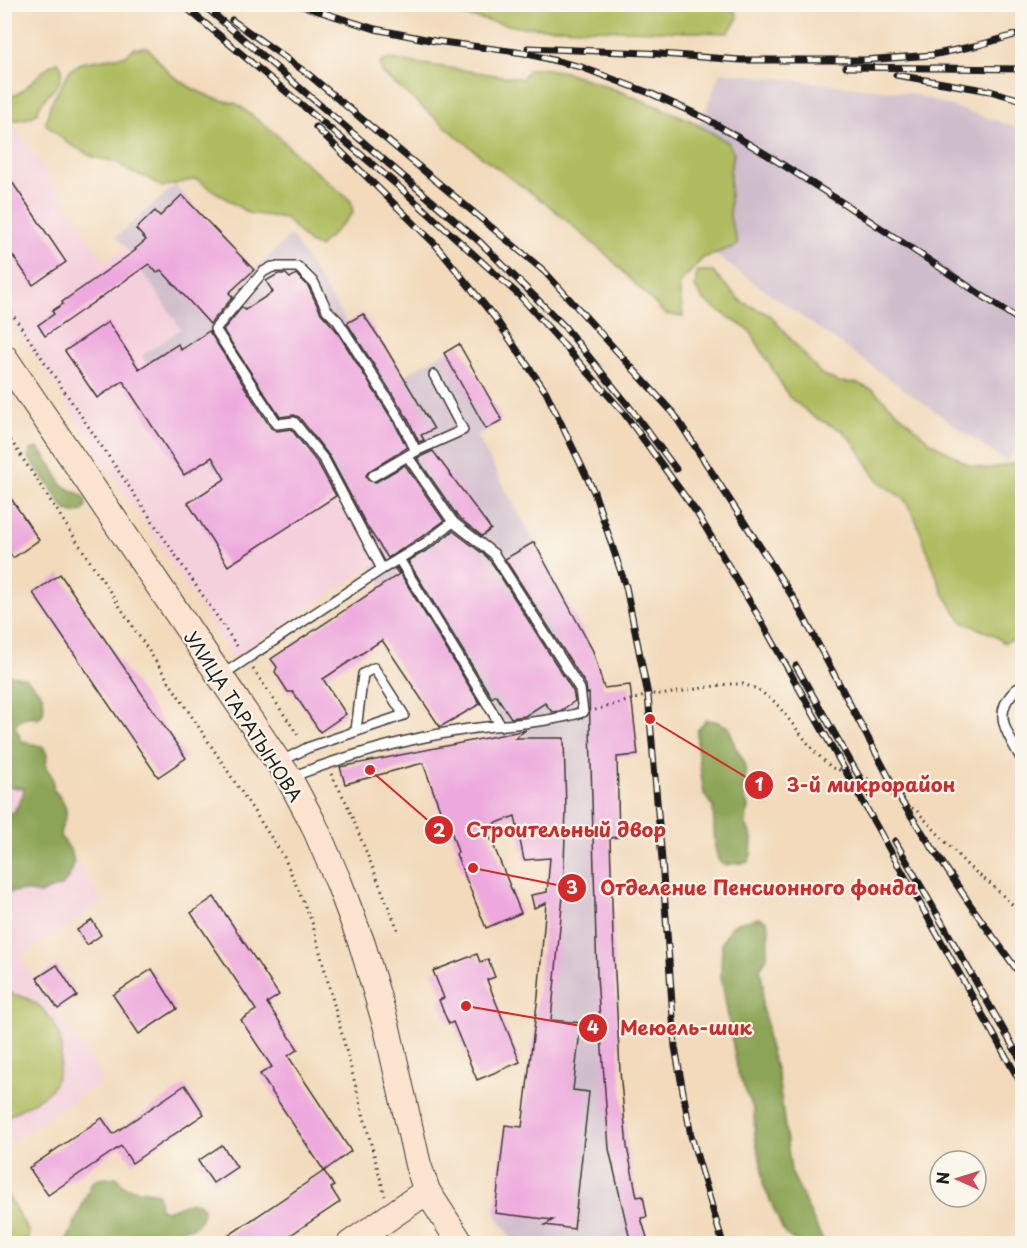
<svg xmlns="http://www.w3.org/2000/svg" width="1027" height="1248" viewBox="0 0 1027 1248" font-family="'Playpen Sans',sans-serif">
	<rect width="100%" height="100%" fill="#fbf7ec"/>
	<filter id="ink" filterUnits="userSpaceOnUse"><feTurbulence type="fractalNoise" baseFrequency=".0167" numOctaves="2"/><feDisplacementMap in="SourceGraphic" scale="12" xChannelSelector="R" yChannelSelector="G"/><feConvolveMatrix kernelMatrix="1 2 1 2 8 2 1 2 1" color-interpolation-filters="sRGB"/></filter>
	<filter id="wash" filterUnits="userSpaceOnUse"><feTurbulence type="fractalNoise" baseFrequency=".008" numOctaves="4" result="noise"/><feDisplacementMap in="SourceGraphic" scale="24" xChannelSelector="R" yChannelSelector="G"/><feGaussianBlur stdDeviation="1.35" result="paint"/><feColorMatrix in="noise" values="0 0 0 0 0 0 0 0 0 0 0 0 0 0 0 0 0 1.4 0 .05"/><feComposite in="paint" operator="in"/></filter>
	<g filter="url(#wash)">
		<rect width="100%" height="100%" fill="#f2dabb"/>
		<g fill="#f4cfdc">
			<path d="M 14,125 L 104,261 L 126,247 L 181,329 L 142,356 L 216,468 L 291,419 L 383,559 L 233,658 L 5,310 L 5,132 Z"/>
			<path d="M 4,748 L 104,903 L 19,956 L 104,1080 L 5,1146 Z"/>
		</g>
		<g fill="#d0bdcc">
			<path d="M 720,72 L 910,93 L 1022,129 L 1022,443 L 1006,462 L 665,219 Z"/>
			<path d="M 175,185 L 254,270 L 291,235 L 347,323 L 363,314 L 403,376 L 459,344 L 502,420 L 477,436 L 593,651 L 607,699 L 611,769 L 617,769 L 619,800 L 611,800 L 612,817 L 619,816 L 619,837 L 610,839 L 613,935 L 620,1071 L 627,1147 L 637,1197 L 643,1196 L 647,1217 L 641,1219 L 649,1243 L 514,1243 L 495,1213 L 505,1125 L 522,1126 L 538,996 L 549,871 L 549,858 L 528,750 L 523,731 L 494,736 L 482,703 L 465,711 L 371,568 L 383,559 L 291,419 L 215,469 L 142,356 L 181,329 L 126,247 L 116,237 Z"/>
		</g>
		<g fill="#afbc5e" stroke="#666c3d" stroke-width="1.5">
			<path d="M 732,4 L 738,18 L 728,33 L 518,27 L 426,8 L 423,5 Z"/>
			<path d="M 147,47 L 170,74 L 193,89 L 213,98 L 237,104 L 276,134 L 302,160 L 351,201 L 353,213 L 319,247 L 309,243 L 285,218 L 248,213 L 196,179 L 162,187 L 146,177 L 132,173 L 116,162 L 93,157 L 66,142 L 46,124 L 50,105 L 70,70 L 81,63 L 127,55 L 134,48 Z"/>
			<path d="M 389,59 L 522,79 L 528,70 L 540,68 L 566,72 L 624,93 L 688,119 L 728,142 L 734,153 L 730,172 L 730,218 L 738,245 L 703,258 L 679,284 L 683,317 L 665,314 L 609,257 L 552,208 L 483,158 L 382,73 L 380,63 Z"/>
			<path d="M 58,62 L 62,68 C 61,88 51,89 41,104 C 39,108 38,113 33,116 C 26,120 13,120 5,121 L 5,98 C 27,96 38,68 58,62 Z"/>
			<path d="M 697,271 L 712,271 L 742,302 L 770,315 L 821,374 L 838,382 L 856,383 L 873,390 L 929,441 L 969,465 L 986,469 L 1022,462 L 1022,635 L 1021,638 L 1004,643 L 992,634 L 962,622 L 943,593 L 914,515 L 904,499 L 878,481 L 855,444 L 843,431 L 814,417 L 789,397 L 750,331 L 704,301 L 695,287 Z"/>
			<path d="M 5,993 C 41,995 68,1029 60,1065 C 59,1073 55,1084 49,1091 C 39,1101 17,1110 5,1118 Z"/>
			<path d="M 4,1190 L 29,1232 L 28,1238 L 20,1243 L 5,1243 Z"/>
		</g>
		<g fill="#8ba455" stroke="#546038" stroke-width="1.5">
			<path d="M 38,448 L 52,466 L 62,485 L 83,496 L 86,502 L 85,509 C 67,523 58,499 50,486 C 43,477 36,467 29,458 L 30,450 Z"/>
			<path d="M 10,675 C 26,677 25,677 36,688 C 45,697 44,701 43,714 L 37,719 L 31,716 L 18,721 L 15,727 L 22,741 L 43,747 L 47,754 L 46,768 C 52,775 54,779 53,789 C 59,795 68,807 66,816 C 64,823 60,828 60,836 C 77,855 79,867 61,887 L 53,888 L 40,894 L 26,891 L 5,892 L 5,814 L 14,812 L 23,795 L 24,788 L 5,787 L 5,691 Z"/>
			<path d="M 706,720 L 715,721 L 729,727 L 735,747 L 744,761 L 746,777 L 742,791 L 748,806 L 746,824 L 752,838 L 751,855 L 748,862 L 724,865 L 718,859 L 715,847 L 713,807 L 704,794 L 697,746 L 697,731 Z"/>
			<path d="M 759,918 L 766,920 L 769,927 L 767,957 L 760,969 L 763,985 L 762,1009 L 767,1024 L 767,1038 L 778,1076 L 791,1171 L 824,1243 C 805,1244 793,1246 782,1228 L 763,1184 L 762,1168 L 755,1137 L 754,1111 L 738,1073 L 721,976 L 722,943 L 730,928 L 737,923 Z"/>
			<path d="M 116,1177 L 127,1188 L 158,1193 L 160,1209 L 167,1211 L 190,1202 L 199,1203 L 203,1209 L 202,1216 L 198,1224 L 192,1228 L 178,1229 L 158,1241 L 141,1244 L 68,1243 L 68,1239 L 92,1182 L 99,1179 Z"/>
		</g>
		<g id="blocks">
			<g fill="#eda9dd">
				<path d="M 4,170 L 66,262 L 33,285 L 4,243 Z"/>
				<path d="M 182,195 L 254,270 L 229,293 L 233,297 L 210,324 L 161,270 L 157,273 L 149,264 L 45,336 L 38,325 L 54,314 L 52,311 L 63,304 L 62,302 L 136,250 L 135,249 L 146,240 L 136,229 L 155,211 L 160,216 Z"/>
				<path d="M 278,274 L 286,274 L 290,278 L 296,274 L 308,286 L 321,313 L 336,330 L 395,424 L 407,448 L 369,471 L 366,475 L 368,480 L 376,482 L 405,465 L 444,521 L 423,536 L 388,558 L 368,528 L 330,457 L 299,417 L 294,415 L 280,417 L 223,330 L 242,307 L 245,310 L 273,292 L 266,281 Z"/>
				<path d="M 363,314 L 384,345 L 434,429 L 421,435 L 424,440 L 419,442 L 407,417 L 347,323 Z"/>
				<path d="M 108,322 L 139,369 L 178,344 L 181,350 L 209,331 L 271,428 L 277,431 L 291,429 L 319,465 L 336,496 L 228,566 L 188,503 L 225,479 L 212,457 L 184,475 L 123,381 L 97,398 L 65,351 Z"/>
				<path d="M 459,344 L 502,420 L 486,429 L 444,353 Z"/>
				<path d="M 433,451 L 491,529 L 482,536 L 458,517 L 417,458 Z"/>
				<path d="M 4,488 L 39,540 L 13,558 L 4,545 Z"/>
				<path d="M 453,531 L 487,557 L 494,566 L 573,691 L 575,701 L 560,711 L 552,712 L 545,703 L 525,716 L 511,718 L 496,695 L 492,698 L 408,561 L 431,548 Z"/>
				<path d="M 534,542 L 593,651 L 604,688 L 630,685 L 638,755 L 617,757 L 619,837 L 610,838 L 613,935 L 620,1071 L 627,1147 L 637,1197 L 643,1196 L 647,1217 L 641,1218 L 649,1244 L 631,1244 L 609,1149 L 597,977 L 589,693 L 587,694 L 586,685 L 505,559 Z"/>
				<path d="M 397,568 L 480,704 L 440,727 L 382,640 L 323,679 L 346,714 L 320,732 L 293,692 L 288,692 L 275,672 L 277,667 L 271,659 L 399,574 L 395,569 Z"/>
				<path d="M 60,574 L 186,758 L 158,777 L 33,593 Z"/>
				<path d="M 526,730 L 515,738 L 564,738 L 566,810 L 563,889 L 566,889 L 568,894 L 563,896 L 551,1020 L 581,1023 L 573,1090 L 589,1092 L 574,1229 L 545,1225 L 553,1220 L 495,1213 L 505,1125 L 522,1127 L 538,996 L 546,903 L 534,908 L 531,895 L 547,892 L 550,858 L 524,860 L 515,816 L 486,827 L 521,913 L 486,928 L 456,854 L 458,852 L 449,825 L 446,826 L 423,763 L 345,784 L 340,767 Z"/>
				<path d="M 214,897 L 279,995 L 267,1003 L 298,1049 L 288,1056 L 351,1151 L 324,1171 L 260,1074 L 272,1067 L 241,1020 L 256,1010 L 191,913 Z"/>
				<path d="M 92,920 L 101,935 L 87,945 L 77,930 Z"/>
				<path d="M 477,954 L 480,962 L 488,959 L 495,977 L 487,980 L 520,1062 L 477,1080 L 453,1022 L 449,1024 L 444,1013 L 439,1000 L 444,998 L 433,971 Z"/>
				<path d="M 57,965 L 77,996 L 58,1009 L 37,978 Z"/>
				<path d="M 152,969 L 177,1009 L 139,1034 L 113,995 Z"/>
				<path d="M 185,1085 L 204,1114 L 132,1163 L 121,1146 L 48,1195 L 29,1168 L 102,1118 L 113,1134 Z"/>
				<path d="M 222,1145 L 237,1167 L 213,1183 L 198,1161 Z"/>
				<path d="M 324,1171 L 334,1186 L 331,1188 L 340,1202 L 277,1244 L 216,1244 Z"/>
			</g>
		</g>
	</g>
	<g filter="url(#ink)">
		<use href="#blocks" fill-opacity="0" stroke="#3c3834" stroke-width="1.5"/>
		<g fill="none" stroke-linecap="round" stroke-linejoin="round">
			<g stroke="#3c3834" stroke-width="12">
				<g id="lane">
					<path d="M 373,476 L 416,451 L 463,430 L 434,375"/>
					<path d="M 399,559 L 501,726"/>
					<path d="M 382,569 L 325,461 L 294,422 L 277,424 L 215,329 L 263,272 L 272,267 L 298,267 L 314,283 L 327,310 L 338,321 L 401,421 L 416,451"/>
					<path d="M 222,675 L 382,569 L 427,542 L 453,522"/>
					<path d="M 1022,686 C 1017,688 1015,690 1011,695 C 992,717 1011,739 1022,760"/>
					<path d="M 280,762 L 307,748 L 404,715 L 374,668 L 363,674 L 356,730"/>
					<path d="M 291,777 C 349,755 408,738 469,729 C 507,724 546,723 583,712 L 580,689 L 494,554 L 453,522 L 408,457"/>
				</g>
			</g>
			<g stroke="#3c3834" stroke-width="28">
				<g id="secondary">
					<path d="M 4,357 L 289,778 L 313,823 L 339,883 L 362,944 L 387,1028 L 418,1165 L 427,1191 L 461,1244"/>
					<path d="M 350,1244 L 427,1191"/>
				</g>
			</g>
			<g stroke="#3c3834" stroke-width="3" stroke-dasharray="1.5 4.5" stroke-linecap="butt">
				<path d="M 4,302 L 239,649"/>
				<path d="M 4,430 L 284,857 L 312,922 L 385,1196"/>
				<path d="M 253,669 L 300,738"/>
				<path d="M 595,710 L 652,694 L 666,694 L 727,684 L 743,684 L 757,689 L 775,702 L 815,752 L 832,768 L 861,776 L 875,782 L 898,800 L 917,811 L 968,866 L 993,886 L 1022,914"/>
				<path d="M 331,774 L 346,802 L 398,930"/>
			</g>
			<use href="#lane" stroke="#fff" stroke-width="9"/>
			<use href="#secondary" stroke="#fde4d1" stroke-width="26"/>
			<g stroke="#1c1c1c" stroke-width="7">
				<g id="rail">
					<path d="M 182,4 L 397,185 L 521,297 L 624,413 L 697,513 L 760,619 L 1022,1085"/>
					<path d="M 202,4 L 480,242 L 564,326 L 628,405 L 676,469"/>
					<path d="M 296,4 L 375,29 L 435,41 L 524,53 L 581,67 L 652,94 L 707,119 L 769,156 L 843,203 L 1022,322"/>
					<path d="M 232,20 L 308,74 L 544,271 L 674,414 L 794,599 L 902,802 L 969,903 L 1022,977"/>
					<path d="M 528,48 L 647,53 L 741,60 L 864,60 L 932,55 L 979,45 L 1022,33"/>
					<path d="M 846,67 L 1022,69"/>
					<path d="M 896,75 L 990,91 L 1022,100"/>
					<path d="M 316,127 L 435,244 L 495,318 L 546,392 L 594,492 L 626,587 L 648,695 L 662,860 L 675,1047 L 691,1136 L 723,1244"/>
					<path d="M 796,666 L 869,794"/>
					<path d="M 895,841 L 1022,1062"/>
				</g>
			</g>
			<use href="#rail" stroke="#fbf7ec" stroke-width="4.5" stroke-dasharray="14" stroke-linecap="butt"/>
		</g>
	</g>
	<g text-anchor="middle" dominant-baseline="central" stroke-width="4.5" stroke-linejoin="round" paint-order="stroke">
		<g font-size="18" fill="#1c1c1c" stroke="#fbf7ec">
			<text transform="translate(244 716) rotate(57)">УЛИЦА ТАРАТЫНОВА</text>
		</g>
	</g>
	<path fill="none" stroke="#d62828" stroke-width="2" d="M650 719L759 785M370 770L439 830M473 868L572 888M466 1006L593 1028"/>
	<g fill="#d62828" stroke="#fbf7ec" stroke-width="2">
		<circle cx="650" cy="719" r="6"/>
		<circle cx="370" cy="770" r="6"/>
		<circle cx="473" cy="868" r="6"/>
		<circle cx="466" cy="1006" r="6"/>
		<circle cx="759" cy="785" r="15"/>
		<circle cx="439" cy="830" r="15"/>
		<circle cx="572" cy="888" r="15"/>
		<circle cx="593" cy="1028" r="15"/>
	</g>
	<g font-size="18" text-anchor="middle" font-weight="bold" fill="#fff">
		<text x="759" y="791">1</text>
		<text x="439" y="837">2</text>
		<text x="572" y="894">3</text>
		<text x="593" y="1034">4</text>
	</g>
	<g font-size="20" text-anchor="middle" font-weight="bold" fill="#d62828" stroke="#fbf7ec" stroke-width="4.5" stroke-linejoin="round" paint-order="stroke">
		<text x="871" y="792">3-й микрорайон</text>
		<text x="566" y="837">Строительный двор</text>
		<text x="759" y="895">Отделение Пенсионного фонда</text>
		<text x="686" y="1035">Меюель-шик</text>
	</g>
	<rect width="1027" height="1248" fill="none" stroke="#fbf7ec" stroke-width="24"/>
	<g transform="translate(958 1179) rotate(273)"><circle r="28" fill="#fbf7ec" stroke="#a29f99" stroke-width="1.5"/>
	<path d="M0-4.5L10 22L0 15L-10 22Z" fill="#d1495b"/>
	<text y="-9" font-size="16" font-weight="bold" text-anchor="middle" fill="#1c1c1c">N</text>
	</g>
</svg>
